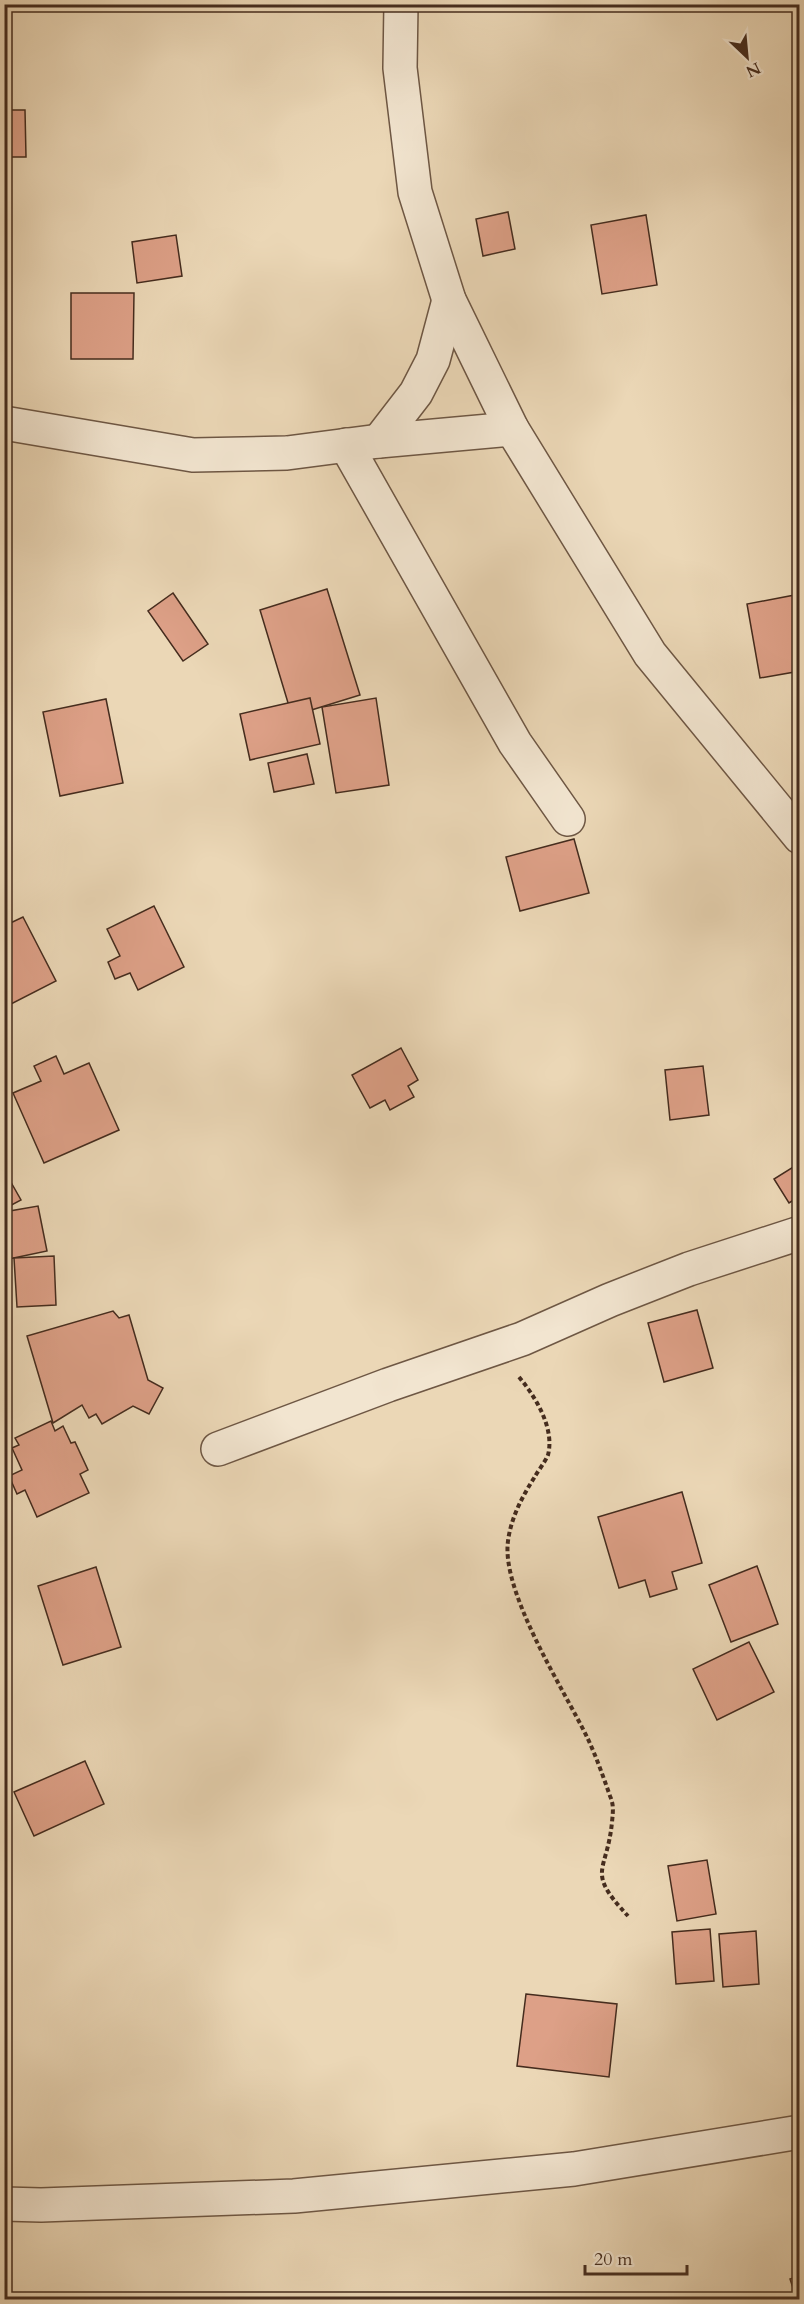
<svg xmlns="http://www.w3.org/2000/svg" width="804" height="2304" viewBox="0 0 804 2304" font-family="Cardo,serif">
	<rect width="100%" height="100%" fill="#ebd7b6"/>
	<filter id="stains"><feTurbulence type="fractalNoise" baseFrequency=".00333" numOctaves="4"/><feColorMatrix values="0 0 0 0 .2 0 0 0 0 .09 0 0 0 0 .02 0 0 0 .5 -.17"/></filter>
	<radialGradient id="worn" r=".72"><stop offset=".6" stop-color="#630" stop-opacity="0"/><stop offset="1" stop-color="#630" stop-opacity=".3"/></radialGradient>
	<g fill="#dda087" stroke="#452c1e" stroke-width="1.5">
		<path d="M 4,110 L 25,110 L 26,157 L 4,157 Z"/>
		<path d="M 508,212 L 515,249 L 483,256 L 476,219 Z"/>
		<path d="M 646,215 L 657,285 L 602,294 L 591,225 Z"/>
		<path d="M 176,235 L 182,276 L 137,283 L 132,242 Z"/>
		<path d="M 71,293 L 134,293 L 133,359 L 71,359 Z"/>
		<path d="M 327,589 L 360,695 L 292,716 L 260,610 Z"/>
		<path d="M 173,593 L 208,644 L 183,661 L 148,611 Z"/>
		<path d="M 800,594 L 800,671 L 760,678 L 747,604 Z"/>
		<path d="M 310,698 L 320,744 L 250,760 L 240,714 Z"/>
		<path d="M 376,698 L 389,785 L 336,793 L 322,707 Z"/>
		<path d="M 106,699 L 123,783 L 60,796 L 43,712 Z"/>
		<path d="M 307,754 L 314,784 L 274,792 L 268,763 Z"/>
		<path d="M 574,839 L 589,893 L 520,911 L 506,857 Z"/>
		<path d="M 154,906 L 184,967 L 138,990 L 130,973 L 115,979 L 108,962 L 120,956 L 107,929 Z"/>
		<path d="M 23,917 L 56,981 L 11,1004 L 4,992 L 4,926 Z"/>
		<path d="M 401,1048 L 418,1080 L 408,1086 L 414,1097 L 390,1110 L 385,1100 L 370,1108 L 352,1075 Z"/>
		<path d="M 56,1056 L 64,1074 L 89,1063 L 119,1130 L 44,1163 L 13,1093 L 41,1081 L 34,1066 Z"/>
		<path d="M 703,1066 L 709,1115 L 670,1120 L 665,1070 Z"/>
		<path d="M 798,1164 L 800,1196 L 789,1203 L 774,1179 Z"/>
		<path d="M 4,1170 L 21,1200 L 4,1209 Z"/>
		<path d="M 38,1206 L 47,1251 L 4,1260 L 4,1212 Z"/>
		<path d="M 54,1256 L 56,1305 L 17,1307 L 14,1258 Z"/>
		<path d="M 697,1310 L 713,1368 L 664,1382 L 648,1323 Z"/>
		<path d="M 113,1311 L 119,1318 L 129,1315 L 148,1380 L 163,1388 L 149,1414 L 133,1406 L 102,1424 L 96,1414 L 89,1418 L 82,1405 L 53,1423 L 27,1336 Z"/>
		<path d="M 51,1421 L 55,1431 L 63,1426 L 71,1443 L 75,1442 L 88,1470 L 80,1474 L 89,1493 L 37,1517 L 25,1490 L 17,1494 L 9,1476 L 22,1470 L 12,1448 L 19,1445 L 15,1438 Z"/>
		<path d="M 682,1492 L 702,1563 L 672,1572 L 677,1589 L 650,1597 L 645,1580 L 619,1588 L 598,1517 Z"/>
		<path d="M 757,1566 L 778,1624 L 731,1642 L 709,1585 Z"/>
		<path d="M 96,1567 L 121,1647 L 63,1665 L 38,1586 Z"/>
		<path d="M 749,1642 L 774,1692 L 717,1720 L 693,1669 Z"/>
		<path d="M 85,1761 L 104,1804 L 34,1836 L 14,1792 Z"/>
		<path d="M 707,1860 L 716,1914 L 677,1921 L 668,1866 Z"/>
		<path d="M 710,1929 L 714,1981 L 676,1984 L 672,1932 Z"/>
		<path d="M 756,1931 L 759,1984 L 723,1987 L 719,1934 Z"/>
		<path d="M 526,1994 L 617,2004 L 609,2077 L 517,2066 Z"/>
		<path d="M 800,2276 L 800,2300 L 797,2300 L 790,2279 Z"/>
	</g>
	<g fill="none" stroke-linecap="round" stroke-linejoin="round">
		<g stroke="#6e5744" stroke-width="36">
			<g id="minor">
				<path d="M 401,4 L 400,68 L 415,192 L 449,300 L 512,429 L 650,654 L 800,837"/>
				<path d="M 4,423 L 193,455 L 287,453 L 379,441 L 512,429"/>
				<path d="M 379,441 L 416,393 L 433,360 L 449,300"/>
				<path d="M 346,445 L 515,743 L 568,819"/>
				<path d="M 218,1449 L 388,1385 L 522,1339 L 610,1300 L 689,1269 L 800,1233"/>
				<path d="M 4,2204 L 41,2205 L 294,2196 L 574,2169 L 800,2132"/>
			</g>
		</g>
		<path stroke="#452c1e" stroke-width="4" stroke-dasharray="4.5 3" stroke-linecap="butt" d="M 519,1377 C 535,1396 555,1428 548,1455 C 545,1462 538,1471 534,1478 C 522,1497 511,1518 508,1541 C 501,1592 564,1690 587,1737 C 596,1756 603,1776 610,1796 C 614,1805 613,1812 612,1822 C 607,1874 585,1870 628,1916"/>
		<use href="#minor" stroke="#f2e5d0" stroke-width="33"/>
	</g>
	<rect width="804" height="2304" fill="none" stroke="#ebd7b6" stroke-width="24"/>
	<rect x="6" y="6" width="792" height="2292" fill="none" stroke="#452c1e" stroke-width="3"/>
	<rect x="12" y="12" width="780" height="2280" fill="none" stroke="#452c1e" stroke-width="1.5"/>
	<g transform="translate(747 57) rotate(154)" stroke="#f2e5d0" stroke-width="4.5" paint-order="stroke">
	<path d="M0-4.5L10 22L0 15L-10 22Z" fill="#452c1e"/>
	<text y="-9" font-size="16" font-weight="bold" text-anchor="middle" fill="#452c1e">N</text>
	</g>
	<path d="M585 2265v9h102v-9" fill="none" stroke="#452c1e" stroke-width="3"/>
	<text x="594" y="2265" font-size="18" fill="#452c1e" stroke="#f2e5d0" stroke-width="4.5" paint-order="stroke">20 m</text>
	<rect width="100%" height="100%" filter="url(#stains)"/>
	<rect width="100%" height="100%" fill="url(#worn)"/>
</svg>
